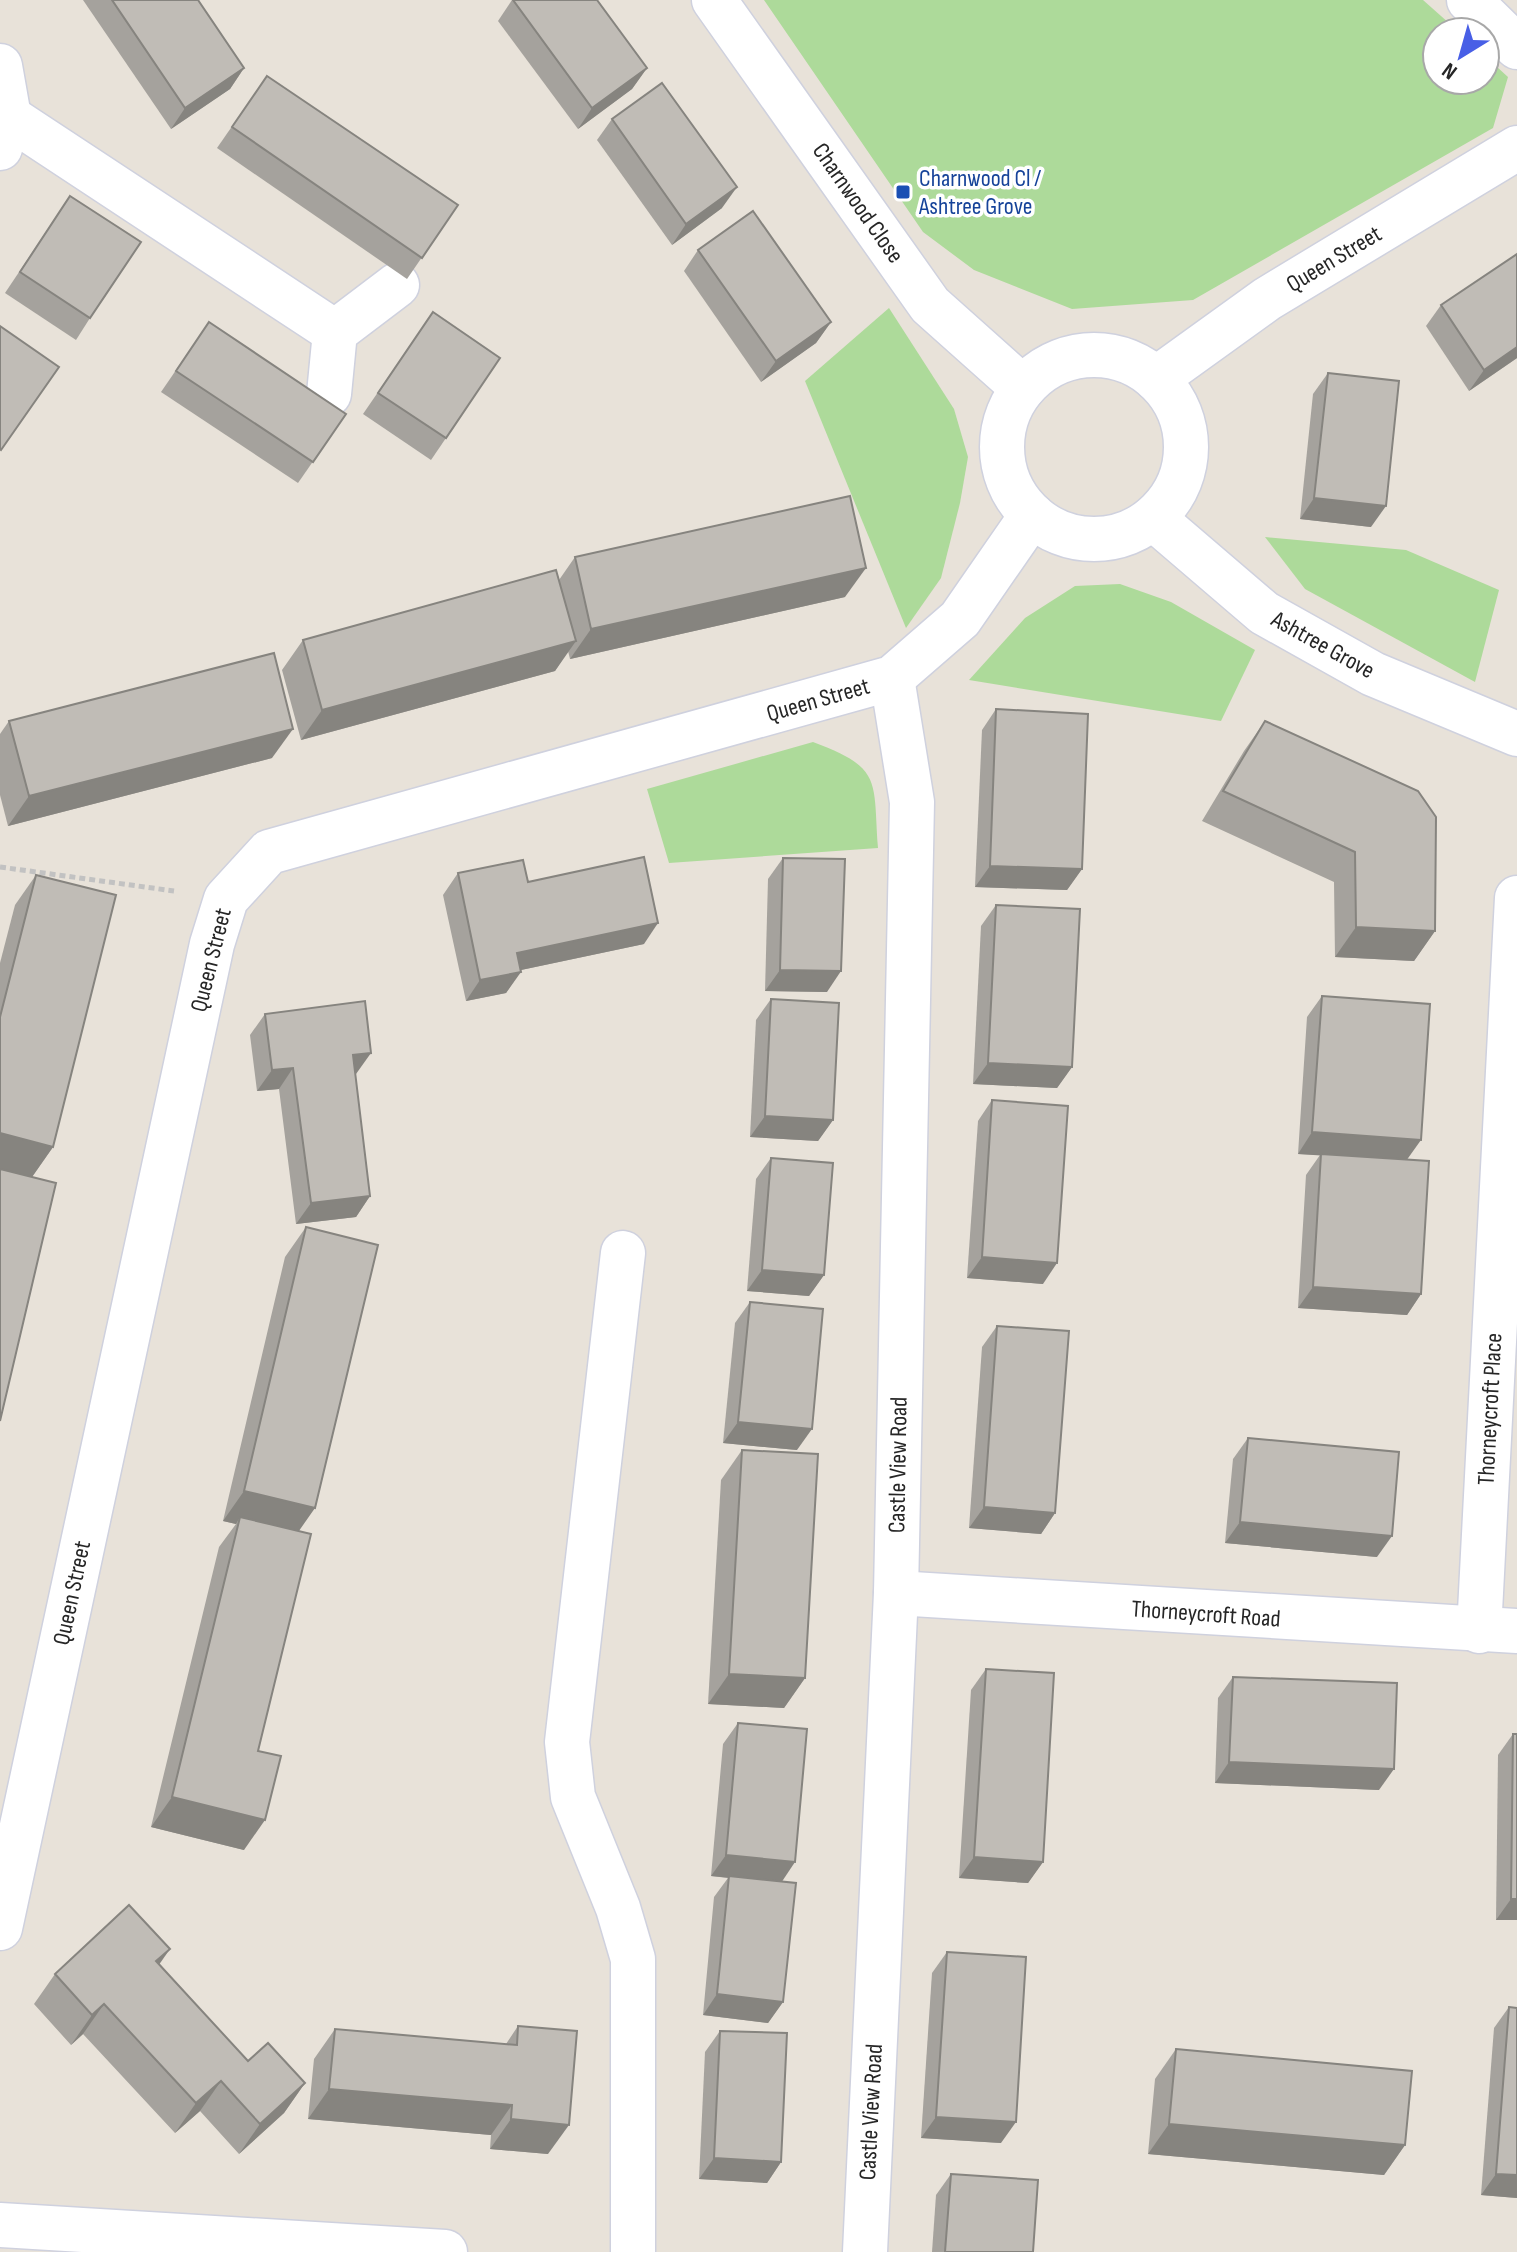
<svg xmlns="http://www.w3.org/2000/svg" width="1517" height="2252" viewBox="0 0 1517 2252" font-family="'Sofia Sans Condensed',sans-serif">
	<rect width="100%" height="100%" fill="#e8e2d9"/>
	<g fill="#adda9a">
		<path d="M 764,0 L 1423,0 L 1459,32 L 1437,32 L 1437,80 L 1485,80 L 1485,56 L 1508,77 L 1493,128 L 1193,300 L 1072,309 L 974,270 L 923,232 Z"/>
		<path d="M 889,308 L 954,409 L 968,457 L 960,503 L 941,578 L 906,628 L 805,381 Z"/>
		<path d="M 1265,537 L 1406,550 L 1499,590 L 1475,682 L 1305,589 Z"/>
		<path d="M 1120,584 L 1171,602 L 1255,650 L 1221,721 L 969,680 L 1025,618 L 1075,586 Z"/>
		<path d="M 813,742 C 883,768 873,780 878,848 L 669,863 L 647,789 Z"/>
	</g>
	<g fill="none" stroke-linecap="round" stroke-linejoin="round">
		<g stroke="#cfd1de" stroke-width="47">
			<g id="minor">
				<path d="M 714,0 L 930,305 L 1023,388"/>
				<path d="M 1469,0 L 1517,47"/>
				<path d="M 0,66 L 9,117 L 0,148"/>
				<path d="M 9,117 L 335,332"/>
				<circle cx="1094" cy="447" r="92"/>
				<path d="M 1156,379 L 1267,299 L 1517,148"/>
				<path d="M 329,394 L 335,332 L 397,285"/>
				<path d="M 1153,518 L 1264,613 L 1373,674 L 1517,734"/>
				<path d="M 623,1253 L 567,1742 L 573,1797 L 618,1908 L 633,1959 L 633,2252"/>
				<path d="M 896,1593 L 1517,1631"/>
				<path d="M 1479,1631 L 1517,898"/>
				<path d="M 0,1928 L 212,944 L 226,899 L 269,852 L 892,678 L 960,619 L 1032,515"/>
				<path d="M 0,2225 L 445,2252"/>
				<path d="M 865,2252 L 896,1593 L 912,802 L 892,678"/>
			</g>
		</g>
		<path stroke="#c2c2c2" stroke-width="5" stroke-dasharray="6 4" stroke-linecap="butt" d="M 0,867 L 174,891"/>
		<use href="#minor" stroke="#fff" stroke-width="44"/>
	</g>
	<g fill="#a5a29d">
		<path d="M 83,0 L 198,0 L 244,68 L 230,89 L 171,129 Z"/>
		<path d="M 512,0 L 597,0 L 647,68 L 632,89 L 578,129 L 498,21 Z"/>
		<path d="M 267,76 L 458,205 L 407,279 L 217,148 Z"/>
		<path d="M 612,119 L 722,208 L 672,245 L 597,140 Z"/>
		<path d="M 70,196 L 90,318 L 76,340 L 5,293 Z"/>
		<path d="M 698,250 L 831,322 L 816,343 L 761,382 L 684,271 Z"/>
		<path d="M 1517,254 L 1517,358 L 1469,391 L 1426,326 L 1441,305 Z"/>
		<path d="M 433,312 L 446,438 L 431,460 L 363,414 Z"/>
		<path d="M 209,322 L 346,414 L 298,483 L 161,392 Z"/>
		<path d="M 1328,373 L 1371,527 L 1300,519 L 1313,394 Z"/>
		<path d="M 575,557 L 845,597 L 570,659 L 568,651 L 555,671 L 301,740 L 282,670 L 303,640 L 559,580 Z"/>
		<path d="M 996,709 L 1082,869 L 1067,890 L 975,887 L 982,730 Z"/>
		<path d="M 9,721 L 272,758 L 8,826 L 0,795 L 0,734 Z"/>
		<path d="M 1265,721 L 1435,931 L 1414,961 L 1335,957 L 1334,882 L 1202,821 L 1244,751 Z"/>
		<path d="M 783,858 L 827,992 L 765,991 L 768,879 Z"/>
		<path d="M 458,873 L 528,882 L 644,944 L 521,970 L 506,993 L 466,1001 L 443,895 Z"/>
		<path d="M 36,875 L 53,1147 L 32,1177 L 0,1169 L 0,963 L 15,905 Z"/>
		<path d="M 996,905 L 1072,1067 L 1057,1088 L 973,1084 L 981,926 Z"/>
		<path d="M 1322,996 L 1407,1160 L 1421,1294 L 1407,1315 L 1298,1308 L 1306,1175 L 1320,1155 L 1298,1154 L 1307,1017 Z"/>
		<path d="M 771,999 L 833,1120 L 818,1141 L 750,1137 L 756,1020 Z"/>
		<path d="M 265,1014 L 356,1074 L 355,1074 L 370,1196 L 356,1217 L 296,1224 L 279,1089 L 257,1091 L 250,1035 Z"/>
		<path d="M 992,1100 L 1043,1284 L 967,1278 L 978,1121 Z"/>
		<path d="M 771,1158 L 824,1275 L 809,1296 L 747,1291 L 756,1179 Z"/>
		<path d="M 306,1227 L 299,1531 L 258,1751 L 244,1850 L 151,1827 L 219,1547 L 236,1524 L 223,1521 L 285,1257 Z"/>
		<path d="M 750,1302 L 797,1450 L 723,1443 L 735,1323 Z"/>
		<path d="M 997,1326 L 1055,1513 L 1041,1534 L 969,1528 L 982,1347 Z"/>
		<path d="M 1248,1438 L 1377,1557 L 1225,1543 L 1233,1459 Z"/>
		<path d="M 742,1450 L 805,1678 L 784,1708 L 708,1704 L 721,1480 Z"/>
		<path d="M 986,1669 L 1043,1862 L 1028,1883 L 959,1878 L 971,1690 Z"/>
		<path d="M 1233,1677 L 1379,1790 L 1215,1783 L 1218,1698 Z"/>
		<path d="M 738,1723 L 781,1882 L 783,2002 L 768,2023 L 703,2015 L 714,1897 L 728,1878 L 711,1876 L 723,1744 Z"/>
		<path d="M 1513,1734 L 1517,1920 L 1496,1920 L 1498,1755 Z"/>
		<path d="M 947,1952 L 1001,2143 L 921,2138 L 932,1973 Z"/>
		<path d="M 159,1964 L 248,2061 L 305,2083 L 284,2113 L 239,2154 L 200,2111 L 175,2133 L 83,2034 L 71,2045 L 34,2004 L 55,1974 Z"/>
		<path d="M 1509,2007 L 1517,2198 L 1481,2195 L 1494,2028 Z"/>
		<path d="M 518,2026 L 548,2154 L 490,2149 L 491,2135 L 308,2119 L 314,2059 L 335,2029 L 506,2044 Z"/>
		<path d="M 720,2031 L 781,2162 L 767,2183 L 699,2179 L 705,2052 Z"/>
		<path d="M 1176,2049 L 1405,2145 L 1384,2175 L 1148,2154 L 1155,2079 Z"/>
		<path d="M 951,2174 L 1033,2252 L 932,2252 L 936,2195 Z"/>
	</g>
	<g fill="#86847f">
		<path d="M 244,68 L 230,89 L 171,129 L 185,108 Z"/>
		<path d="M 647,68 L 632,89 L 578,129 L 592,108 Z"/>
		<path d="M 737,187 L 722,208 L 672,245 L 686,224 Z"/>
		<path d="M 831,322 L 816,343 L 761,382 L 776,361 Z"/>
		<path d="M 1517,347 L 1517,358 L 1469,391 L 1484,370 Z"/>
		<path d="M 1314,498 L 1386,506 L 1371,527 L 1300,519 Z"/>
		<path d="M 866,568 L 845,597 L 570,659 L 591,629 Z"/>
		<path d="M 576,641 L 555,671 L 301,740 L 322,710 Z"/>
		<path d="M 293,729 L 272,758 L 8,826 L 29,796 Z"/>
		<path d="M 990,866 L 1082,869 L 1067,890 L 975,887 Z"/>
		<path d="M 658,923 L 644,944 L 502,974 L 517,953 Z"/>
		<path d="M 1356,927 L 1435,931 L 1414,961 L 1335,957 Z"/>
		<path d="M 780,970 L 841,971 L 827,992 L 765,991 Z"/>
		<path d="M 521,972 L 506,993 L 466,1001 L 480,980 Z"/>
		<path d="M 371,1053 L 356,1074 L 338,1076 L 353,1055 Z"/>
		<path d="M 988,1063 L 1072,1067 L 1057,1088 L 973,1084 Z"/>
		<path d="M 293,1068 L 279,1089 L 257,1091 L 272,1070 Z"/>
		<path d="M 765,1116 L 833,1120 L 818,1141 L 750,1137 Z"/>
		<path d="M 1312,1132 L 1421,1140 L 1406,1161 L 1298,1154 Z"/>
		<path d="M 0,1133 L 53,1147 L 32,1177 L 0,1169 Z"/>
		<path d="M 370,1196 L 356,1217 L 296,1224 L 311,1203 Z"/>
		<path d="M 982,1257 L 1057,1263 L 1043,1284 L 967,1278 Z"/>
		<path d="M 762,1270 L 824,1275 L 809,1296 L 747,1291 Z"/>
		<path d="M 1313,1287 L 1421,1294 L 1407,1315 L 1298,1308 Z"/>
		<path d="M 738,1422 L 812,1429 L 797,1450 L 723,1443 Z"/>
		<path d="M 244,1491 L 315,1508 L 294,1538 L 240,1517 L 236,1524 L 223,1521 Z"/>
		<path d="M 984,1507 L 1055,1513 L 1041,1534 L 969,1528 Z"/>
		<path d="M 1240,1522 L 1392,1536 L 1377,1557 L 1225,1543 Z"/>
		<path d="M 729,1674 L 805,1678 L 784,1708 L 708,1704 Z"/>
		<path d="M 1229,1762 L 1394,1769 L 1379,1790 L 1215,1783 Z"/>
		<path d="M 172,1797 L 265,1820 L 244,1850 L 151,1827 Z"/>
		<path d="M 726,1855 L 795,1862 L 781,1883 L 711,1876 Z"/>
		<path d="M 974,1857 L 1043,1862 L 1028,1883 L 959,1878 Z"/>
		<path d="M 1511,1899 L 1517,1899 L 1517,1920 L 1496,1920 Z"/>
		<path d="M 170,1949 L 149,1979 L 156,1961 Z"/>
		<path d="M 717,1994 L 783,2002 L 768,2023 L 703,2015 Z"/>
		<path d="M 104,2004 L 83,2034 L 71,2045 L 92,2015 Z"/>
		<path d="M 221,2081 L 200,2111 L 175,2133 L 196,2103 Z"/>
		<path d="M 305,2083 L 284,2113 L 239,2154 L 260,2124 Z"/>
		<path d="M 329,2089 L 512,2105 L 491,2135 L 308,2119 Z"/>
		<path d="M 936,2117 L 1016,2122 L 1001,2143 L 921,2138 Z"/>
		<path d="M 511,2119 L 569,2125 L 548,2154 L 490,2149 Z"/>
		<path d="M 1169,2124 L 1405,2145 L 1384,2175 L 1148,2154 Z"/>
		<path d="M 714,2158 L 781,2162 L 767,2183 L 699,2179 Z"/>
		<path d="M 1496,2174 L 1517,2175 L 1517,2198 L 1481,2195 Z"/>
	</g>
	<g fill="#c0bcb6" stroke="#86847f" stroke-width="2">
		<path d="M 112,0 L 198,0 L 244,68 L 185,108 Z"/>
		<path d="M 513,0 L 597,0 L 647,68 L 592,108 Z"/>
		<path d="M 267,76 L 458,205 L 422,258 L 232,127 Z"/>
		<path d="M 662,83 L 737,187 L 686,224 L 612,119 Z"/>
		<path d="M 70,196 L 141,242 L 90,318 L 20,272 Z"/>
		<path d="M 753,211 L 831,322 L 776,361 L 698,250 Z"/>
		<path d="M 1517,254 L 1517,347 L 1484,370 L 1441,305 Z"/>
		<path d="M 433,312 L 500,358 L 446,438 L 378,393 Z"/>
		<path d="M 209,322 L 346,414 L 313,462 L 176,371 Z"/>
		<path d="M 0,326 L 59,367 L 1,450 L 0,449 Z"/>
		<path d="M 1328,373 L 1399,381 L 1386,506 L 1314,498 Z"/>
		<path d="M 850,496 L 866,568 L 591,629 L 575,557 Z"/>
		<path d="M 556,570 L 576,641 L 322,710 L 303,640 Z"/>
		<path d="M 274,653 L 293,729 L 29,796 L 9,721 Z"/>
		<path d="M 996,709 L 1088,714 L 1082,869 L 990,866 Z"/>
		<path d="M 1265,721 L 1418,791 L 1436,817 L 1435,931 L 1356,927 L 1355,852 L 1223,791 Z"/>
		<path d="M 644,857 L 658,923 L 517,953 L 521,972 L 480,980 L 458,873 L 523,860 L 528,882 Z"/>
		<path d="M 783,858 L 845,859 L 841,971 L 780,970 Z"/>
		<path d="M 36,875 L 116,895 L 53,1147 L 0,1133 L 0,1017 Z"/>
		<path d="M 996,905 L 1080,909 L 1072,1067 L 988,1063 Z"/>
		<path d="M 1322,996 L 1430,1004 L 1421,1140 L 1312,1132 Z"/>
		<path d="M 771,999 L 839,1003 L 833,1120 L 765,1116 Z"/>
		<path d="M 365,1001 L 371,1053 L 353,1055 L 370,1196 L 311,1203 L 293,1068 L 272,1070 L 265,1014 Z"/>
		<path d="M 992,1100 L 1068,1106 L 1057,1263 L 982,1257 Z"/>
		<path d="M 1321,1154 L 1429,1161 L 1421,1294 L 1313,1287 Z"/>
		<path d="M 771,1158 L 833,1163 L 824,1275 L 762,1270 Z"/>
		<path d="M 0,1169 L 56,1183 L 0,1421 Z"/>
		<path d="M 306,1227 L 378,1245 L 315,1508 L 244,1491 Z"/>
		<path d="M 750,1302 L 823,1309 L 812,1429 L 738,1422 Z"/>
		<path d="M 997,1326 L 1069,1331 L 1055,1513 L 984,1507 Z"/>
		<path d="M 1248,1438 L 1399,1452 L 1392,1536 L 1240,1522 Z"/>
		<path d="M 742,1450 L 818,1454 L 805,1678 L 729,1674 Z"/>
		<path d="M 240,1517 L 311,1534 L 258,1751 L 281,1756 L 265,1820 L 172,1797 Z"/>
		<path d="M 986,1669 L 1054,1673 L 1043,1862 L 974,1857 Z"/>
		<path d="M 1233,1677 L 1397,1683 L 1394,1769 L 1229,1762 Z"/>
		<path d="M 738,1723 L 807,1729 L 795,1862 L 726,1855 Z"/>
		<path d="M 1513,1734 L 1517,1734 L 1517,1899 L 1511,1899 Z"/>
		<path d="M 729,1876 L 796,1883 L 783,2002 L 717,1994 Z"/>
		<path d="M 129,1905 L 170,1949 L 156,1961 L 248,2061 L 268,2043 L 305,2083 L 260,2124 L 221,2081 L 196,2103 L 104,2004 L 92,2015 L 55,1974 Z"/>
		<path d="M 947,1952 L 1026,1957 L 1016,2122 L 936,2117 Z"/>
		<path d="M 1509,2007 L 1517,2008 L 1517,2175 L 1496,2174 Z"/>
		<path d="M 518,2026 L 577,2031 L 569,2125 L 511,2119 L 512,2105 L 329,2089 L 335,2029 L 517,2045 Z"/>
		<path d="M 720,2031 L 787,2033 L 781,2162 L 714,2158 Z"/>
		<path d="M 1176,2049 L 1412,2071 L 1405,2145 L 1169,2124 Z"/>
		<path d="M 951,2174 L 1038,2180 L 1033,2252 L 945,2252 Z"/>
	</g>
	<rect fill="#1a4fb4" stroke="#fff" stroke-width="3" x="895" y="184" width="16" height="16" rx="4"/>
	<g text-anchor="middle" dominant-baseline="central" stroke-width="7" stroke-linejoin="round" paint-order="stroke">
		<g font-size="24" fill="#164399" stroke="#fff" text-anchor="start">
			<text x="919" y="178">Charnwood Cl /<tspan x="919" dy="28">Ashtree Grove</tspan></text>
		</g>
		<g font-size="24" fill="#262626" stroke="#fff">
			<text transform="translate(858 203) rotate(55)">Charnwood Close</text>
			<text transform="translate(1334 259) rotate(-31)">Queen Street</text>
			<text transform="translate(1323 645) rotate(29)">Ashtree Grove</text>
			<text transform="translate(818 700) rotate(-16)">Queen Street</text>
			<text transform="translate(211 960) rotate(-76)">Queen Street</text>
			<text transform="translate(1490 1409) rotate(-87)">Thorneycroft Place</text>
			<text transform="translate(898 1465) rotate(-89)">Castle View Road</text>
			<text transform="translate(72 1593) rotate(-78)">Queen Street</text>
			<text transform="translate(1206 1614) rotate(4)">Thorneycroft Road</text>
			<text transform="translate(871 2112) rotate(-87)">Castle View Road</text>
		</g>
	</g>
	<g transform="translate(1461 56) rotate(217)"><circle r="38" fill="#ffffff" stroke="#a8a8a8" stroke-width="2"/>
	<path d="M0-6L14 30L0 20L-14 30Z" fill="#485fe6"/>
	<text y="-12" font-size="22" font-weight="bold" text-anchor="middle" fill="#262626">N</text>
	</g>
</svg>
